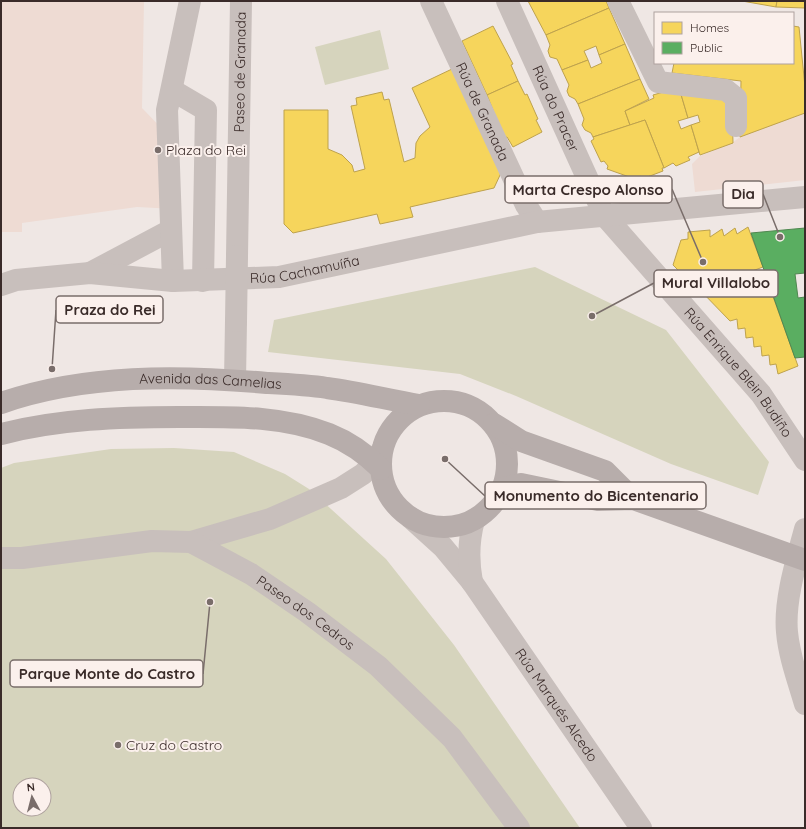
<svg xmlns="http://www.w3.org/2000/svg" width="806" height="829" viewBox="0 0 806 829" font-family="Quicksand,sans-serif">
	<rect width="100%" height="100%" fill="#efe7e4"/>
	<g fill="#d6d4bd" fill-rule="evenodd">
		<path d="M 380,30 L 389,69 L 325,85 L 315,47 Z"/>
		<path d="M 535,267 L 666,330 L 769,462 L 758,495 L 671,464 L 516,396 L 460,374 L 268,352 L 274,320 Z"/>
		<path d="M 174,448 L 234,452 L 285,474 L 309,489 L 386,559 L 454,645 L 580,828 L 1,828 L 1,468 L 14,463 L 111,449 ZM 20,785 L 44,785 L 44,809 L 20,809 Z"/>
	</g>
	<g fill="#eedbd3">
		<path d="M 1,1 L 144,1 L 142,108 L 168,135 L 175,209 L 137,207 L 22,223 L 22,232 L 1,232 Z"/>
		<path d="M 805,113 L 805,180 L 695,192 L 692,164 L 700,156 L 732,143 L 740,137 Z"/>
	</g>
	<g fill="#f6d55c" stroke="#bea24d">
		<path d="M 528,1 L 606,1 L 609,8 L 546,35 Z"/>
		<path d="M 742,1 L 777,1 L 776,7 Z"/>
		<path d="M 777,1 L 805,1 L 805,8 L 776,7 Z"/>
		<path d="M 609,8 L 625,44 L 599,55 L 596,46 L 584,51 L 588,60 L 562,70 L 557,59 L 550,57 L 548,51 L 550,45 L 546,35 Z"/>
		<path d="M 493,26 L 513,64 L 511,65 L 518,81 L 487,95 L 462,41 Z"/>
		<path d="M 793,26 L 799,27 L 805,87 L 805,113 L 740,137 L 741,81 L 672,73 L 674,63 L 793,63 Z"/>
		<path d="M 625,44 L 640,79 L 578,104 L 575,99 L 569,96 L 567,91 L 569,85 L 562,70 L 588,60 L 591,68 L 602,63 L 599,55 Z"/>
		<path d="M 452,69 L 501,173 L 494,188 L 410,207 L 413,217 L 380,224 L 377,214 L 293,233 L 284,224 L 284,110 L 328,110 L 328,149 L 342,155 L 352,165 L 354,172 L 365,169 L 351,106 L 357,105 L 356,98 L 382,92 L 384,100 L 389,99 L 404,162 L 415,158 L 416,143 L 420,136 L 430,127 L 412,88 Z"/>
		<path d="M 640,79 L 649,99 L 625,111 L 630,125 L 593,137 L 591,133 L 585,130 L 582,125 L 584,119 L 578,104 Z"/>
		<path d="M 518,81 L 525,95 L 527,94 L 538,119 L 536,120 L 542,132 L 513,147 L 507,137 L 504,138 L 487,95 Z"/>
		<path d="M 674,89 L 680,91 L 688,118 L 678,121 L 681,129 L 691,125 L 699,152 L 688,157 L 690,160 L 676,166 L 673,163 L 664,168 L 645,120 L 630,125 L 625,111 L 654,98 L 653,95 Z"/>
		<path d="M 680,91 L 721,97 L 732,108 L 733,143 L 700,155 L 691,125 L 700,122 L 698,115 L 688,118 Z"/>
		<path d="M 645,120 L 664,168 L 662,168 L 663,171 L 642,179 L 641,176 L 638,178 L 636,176 L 635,179 L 607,169 L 608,166 L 604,161 L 601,162 L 591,141 L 594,139 L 593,137 Z"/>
		<path d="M 748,227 L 763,267 L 744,274 L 743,278 L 759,295 L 771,291 L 798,366 L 778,374 L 776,364 L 770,365 L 769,355 L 762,356 L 761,346 L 754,347 L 753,337 L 746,338 L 745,328 L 738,329 L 737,319 L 730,321 L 698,288 L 707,288 L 701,281 L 691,282 L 692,273 L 681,273 L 673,265 L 681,240 L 688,239 L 688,232 L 710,230 L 710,237 L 722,229 L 724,236 L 735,228 L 737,234 Z"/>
	</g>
	<path fill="#5aae61" stroke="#508750" d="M 805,228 L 805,273 L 795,274 L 798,298 L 805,297 L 805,357 L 795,358 L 751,233 Z"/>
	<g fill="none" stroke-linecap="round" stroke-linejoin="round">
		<g stroke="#c8bfbc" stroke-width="22">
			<path id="s1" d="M 431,1 L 526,205 L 537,222"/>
			<path id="s2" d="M 507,1 L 604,215 L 761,394 L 805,460"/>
			<path d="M 618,1 L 658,82 L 726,90 L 736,98 L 736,126"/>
			<path d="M 172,90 L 206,110 L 203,281"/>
			<path id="s3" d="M 237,256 L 241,1"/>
			<path d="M 90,273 L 171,230"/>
			<path d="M 173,281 L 167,110 L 190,1"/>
			<path id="s4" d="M 1,285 L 16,280 L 90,273 L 173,281 L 279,277 L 537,222 L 805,197"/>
			<path d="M 235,380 L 236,321"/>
			<path id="s5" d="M 411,518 L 443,547 L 472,582 L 641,828"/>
			<path d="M 805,529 C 797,559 784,600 787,632 C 789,656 798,680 805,704"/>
			<path d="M 191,542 L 270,519 L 341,488 L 363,474 L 374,463 L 382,450"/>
			<path id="s6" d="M 1,558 L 22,558 L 152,541 L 191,542 L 208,551 L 251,574 L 307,612 L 378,666 L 452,738 L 519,828"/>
			<path d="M 472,582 C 468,561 468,542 474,520"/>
		</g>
		<g stroke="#b7adab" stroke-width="22">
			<circle cx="444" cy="464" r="63"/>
			<path id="s7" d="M 1,403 C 85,374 179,375 267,383 C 287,384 308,385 327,388 C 358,392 389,400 419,405"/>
			<path d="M 494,424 L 521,441 L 605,471 L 633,499"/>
			<path d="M 1,434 C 59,419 119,417 179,417 C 229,417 281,415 329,434 C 349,442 366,454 381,469"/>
			<path d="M 503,488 L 521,484 L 598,500 L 633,499 L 805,560"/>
		</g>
		<path stroke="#c8bfbc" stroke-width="22" d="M 236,321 L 237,256"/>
	</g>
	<g fill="#796d6a" stroke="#fbf0ec" stroke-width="1.5">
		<circle cx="158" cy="150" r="4"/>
		<circle cx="118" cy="745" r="4"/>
	</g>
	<g text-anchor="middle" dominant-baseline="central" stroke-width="4" stroke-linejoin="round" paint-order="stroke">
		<g font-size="14" fill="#3a2b29" stroke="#fbf0ec">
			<text stroke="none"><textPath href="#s3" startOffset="184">Paseo de Granada</textPath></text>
			<text stroke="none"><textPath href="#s2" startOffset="118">Rúa do Pracer</textPath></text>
			<text stroke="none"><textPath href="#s1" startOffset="122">Rúa de Granada</textPath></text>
			<text stroke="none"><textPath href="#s4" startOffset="306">Rúa Cachamuíña</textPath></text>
			<text stroke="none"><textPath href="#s2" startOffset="442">Rúa Enrique Blein Budiño</textPath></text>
			<text stroke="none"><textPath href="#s7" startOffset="212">Avenida das Camelias</textPath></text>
			<text stroke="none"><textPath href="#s6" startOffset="326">Paseo dos Cedros</textPath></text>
			<text stroke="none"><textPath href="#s5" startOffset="238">Rúa Marqués Alcedo</textPath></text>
		</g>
		<g font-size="14" fill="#3a2b29" stroke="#fbf0ec" text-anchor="start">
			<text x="166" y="150">Plaza do Rei</text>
			<text x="126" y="745">Cruz do Castro</text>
		</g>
	</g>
	<path fill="none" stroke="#796d6a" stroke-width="1.5" d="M703 262L672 189M780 237L763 194M592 316L654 283M52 369L56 310M445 459L485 496M210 602L203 674"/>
	<g fill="#796d6a" stroke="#fbf0ec" stroke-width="1.5">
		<circle cx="703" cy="262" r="4"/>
		<circle cx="780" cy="237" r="4"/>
		<circle cx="592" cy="316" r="4"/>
		<circle cx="52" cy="369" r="4"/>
		<circle cx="445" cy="459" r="4"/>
		<circle cx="210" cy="602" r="4"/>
	</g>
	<g fill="#fbf0ec" stroke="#796d6a" stroke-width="1.5">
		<rect x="505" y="176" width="167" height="27" rx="4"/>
		<rect x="723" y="181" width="40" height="27" rx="4"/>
		<rect x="654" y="270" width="124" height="27" rx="4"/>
		<rect x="56" y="296" width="107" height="27" rx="4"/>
		<rect x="485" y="482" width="221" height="27" rx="4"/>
		<rect x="10" y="660" width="193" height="27" rx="4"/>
	</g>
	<g font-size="15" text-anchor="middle" font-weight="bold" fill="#3a2b29">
		<text x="588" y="195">Marta Crespo Alonso</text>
		<text x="743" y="199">Dia</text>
		<text x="716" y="288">Mural Villalobo</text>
		<text x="110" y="315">Praza do Rei</text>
		<text x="596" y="501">Monumento do Bicentenario</text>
		<text x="107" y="679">Parque Monte do Castro</text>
	</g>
	<rect width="806" height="829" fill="none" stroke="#3a2b29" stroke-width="4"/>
	<rect x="654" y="12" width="140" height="52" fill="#fbf0ec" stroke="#aea19e"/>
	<rect x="662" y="22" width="20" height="12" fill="#f6d55c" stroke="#aea19e"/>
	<text x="690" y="32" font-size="12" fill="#3a2b29">Homes</text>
	<rect x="662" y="42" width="20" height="12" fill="#5aae61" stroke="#aea19e"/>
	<text x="690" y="52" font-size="12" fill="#3a2b29">Public</text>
	<g transform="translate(32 797) rotate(353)"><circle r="19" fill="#fbf0ec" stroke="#aea19e"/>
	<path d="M0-3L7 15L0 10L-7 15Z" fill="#796d6a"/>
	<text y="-6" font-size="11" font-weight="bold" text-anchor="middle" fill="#3a2b29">N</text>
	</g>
</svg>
